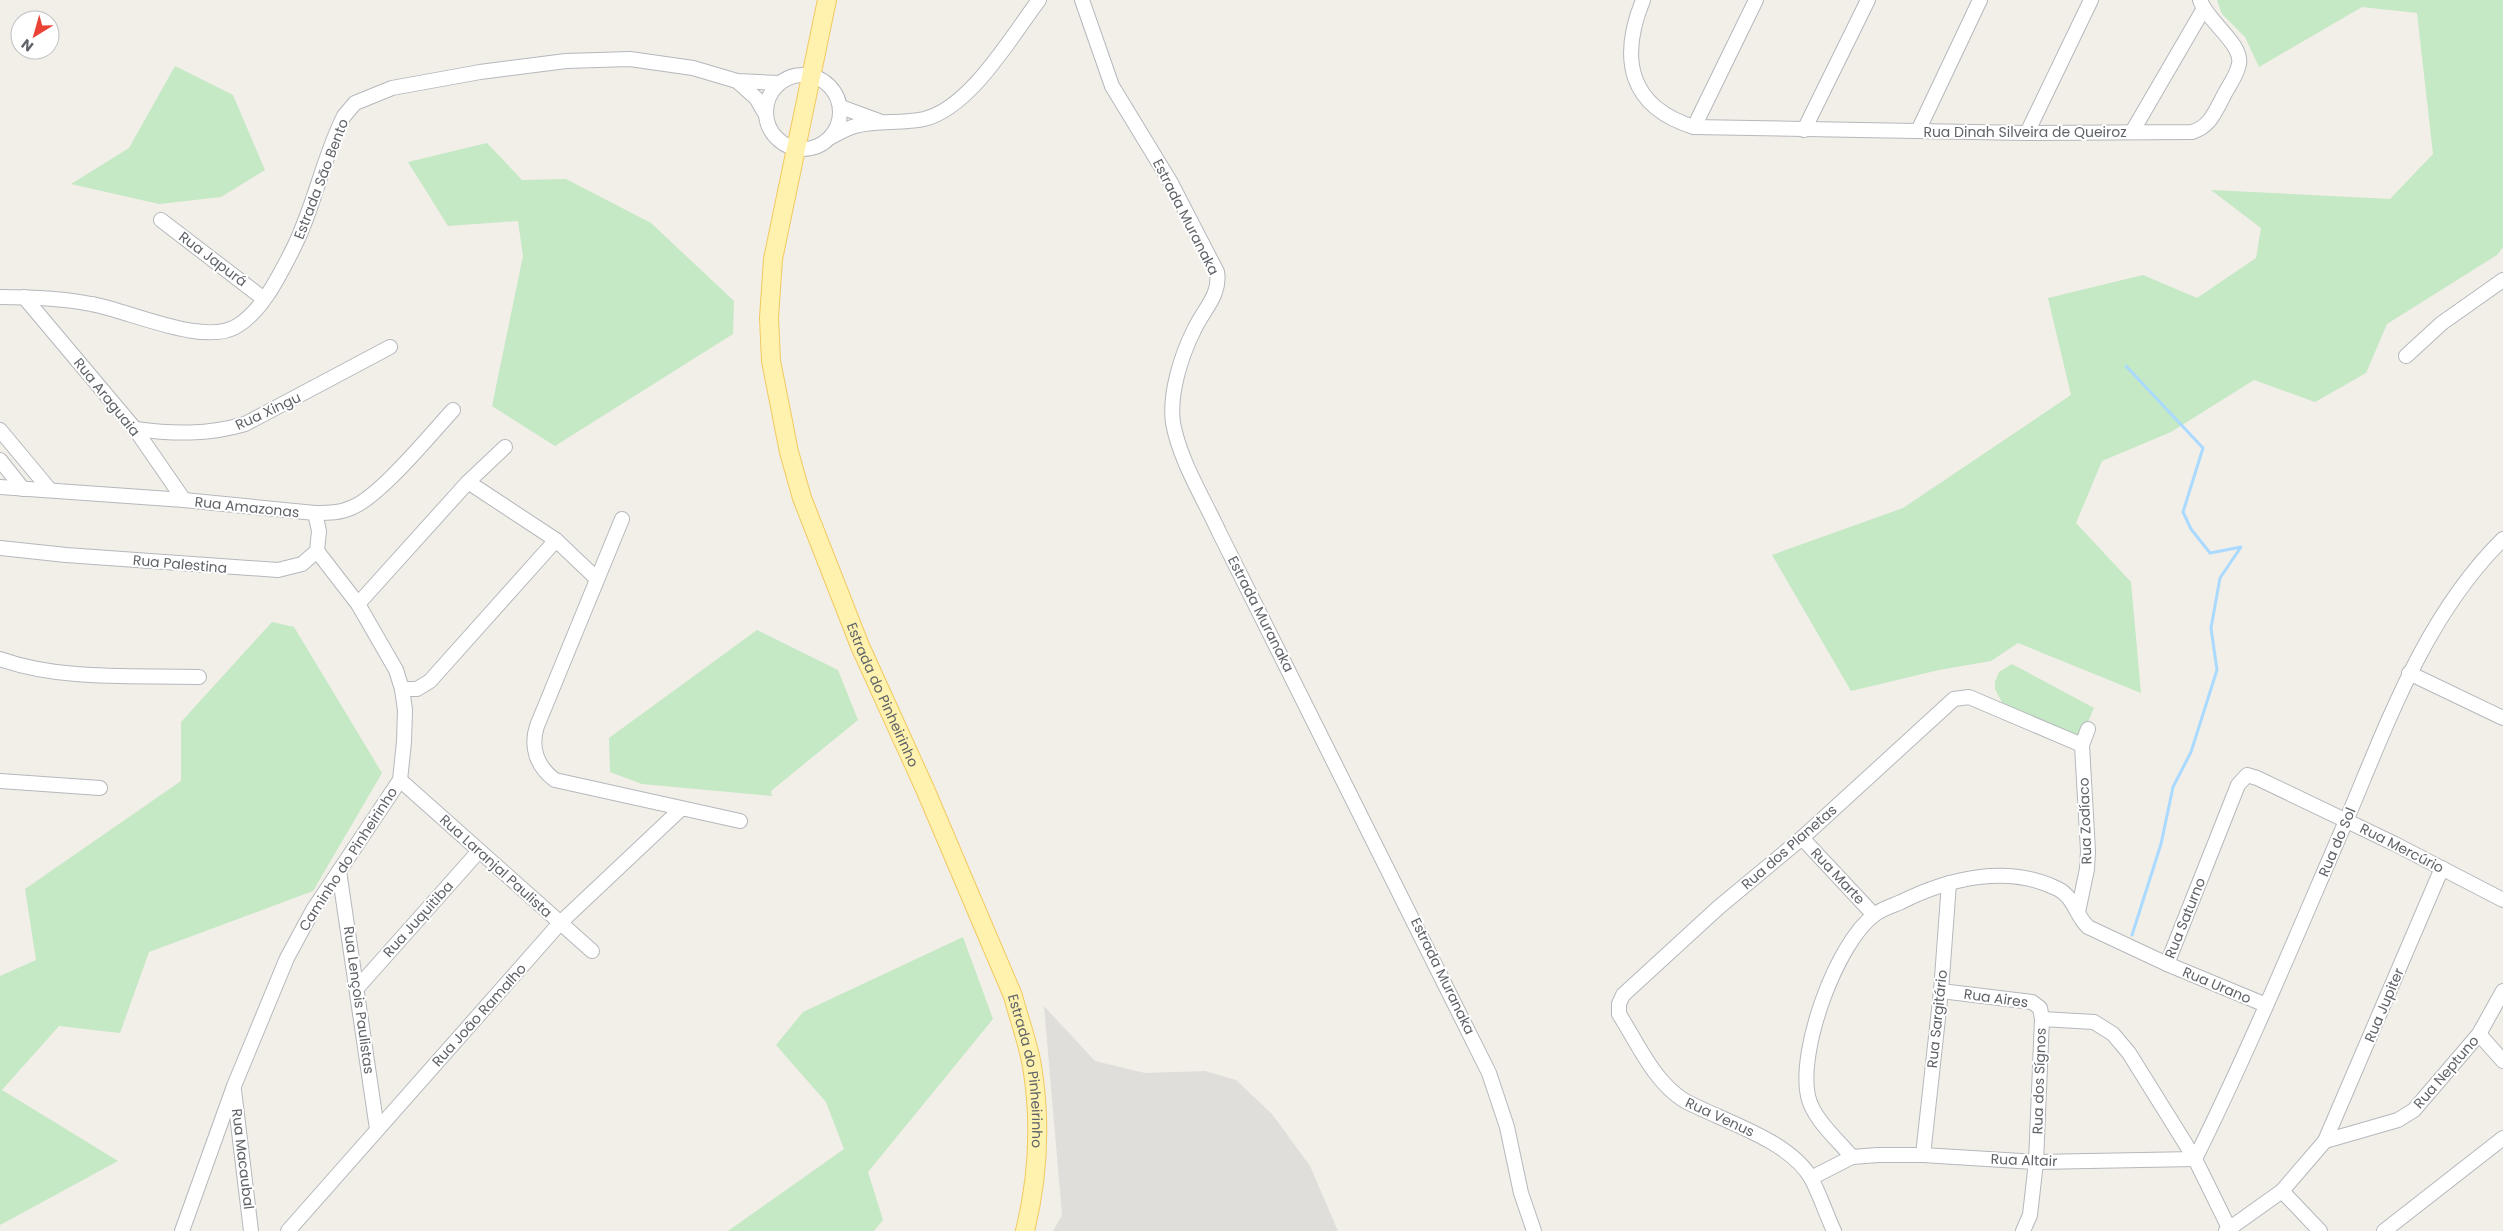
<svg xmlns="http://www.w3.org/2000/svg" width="2503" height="1231" viewBox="0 0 2503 1231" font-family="Poppins,sans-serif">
	<rect width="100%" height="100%" fill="#f1efe8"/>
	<path fill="#e0deda" d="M 1044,1006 L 1095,1061 L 1145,1073 L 1205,1071 L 1236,1080 L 1272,1114 L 1310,1166 L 1338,1231 L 1053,1231 L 1062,1215 Z"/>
	<g fill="#c5e8c5">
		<path d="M 2217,0 L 2503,0 L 2503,247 L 2497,255 L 2387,324 L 2366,373 L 2315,402 L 2254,380 L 2171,432 L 2102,461 L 2076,523 L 2131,582 L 2141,693 L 2018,643 L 1991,661 L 1939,670 L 1851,691 L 1772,555 L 1903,508 L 2071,395 L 2048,298 L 2143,275 L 2197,298 L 2256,258 L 2261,228 L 2211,190 L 2390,199 L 2433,154 L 2417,13 L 2362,7 L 2259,67 L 2245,37 L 2222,14 Z"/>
		<path d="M 175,66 L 233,95 L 265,170 L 221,197 L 159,204 L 71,184 L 129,148 Z"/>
		<path d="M 487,143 L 522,180 L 566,179 L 651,223 L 734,301 L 733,334 L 555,446 L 492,406 L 523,256 L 518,221 L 448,226 L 408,162 Z"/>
		<path d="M 272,622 L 294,627 L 382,773 L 313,891 L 149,952 L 120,1033 L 59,1026 L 2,1090 L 118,1161 L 0,1225 L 0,976 L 36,960 L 25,889 L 181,781 L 181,722 Z"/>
		<path d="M 757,630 L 838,670 L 858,720 L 771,791 L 772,796 L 642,784 L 610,772 L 609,738 Z"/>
		<path d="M 2012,664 L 2094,708 L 2080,740 L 2004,706 L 1995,689 L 1995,682 L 1999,672 Z"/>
		<path d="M 963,937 L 993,1019 L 868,1172 L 883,1220 L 874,1231 L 728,1231 L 844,1149 L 826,1102 L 776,1045 L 803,1012 Z"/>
	</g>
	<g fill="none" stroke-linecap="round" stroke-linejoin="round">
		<path stroke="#aadaff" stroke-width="3" d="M 2126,366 L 2203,448 L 2183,512 L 2191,529 L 2210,553 L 2241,547 L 2220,578 L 2211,628 L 2217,670 L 2191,752 L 2173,787 L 2161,844 L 2132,935"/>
		<g stroke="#b5b8bc" stroke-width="16">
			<g id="minor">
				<path d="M 1082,0 L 1112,86 L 1171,183 L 1217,272 C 1221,295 1203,310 1194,330 C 1181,356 1169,394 1173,423 C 1180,461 1203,497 1219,532 L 1489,1073 L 1507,1127 L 1521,1193 L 1534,1231"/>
				<path d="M 1643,0 C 1619,59 1629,107 1694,127 L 2027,133 L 2192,132 C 2209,127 2214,114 2222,99 C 2227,88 2237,76 2239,64 C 2243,44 2207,21 2200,0"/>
				<circle cx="803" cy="112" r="37"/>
				<path d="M 737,81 L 756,98 L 766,115"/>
				<path d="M 841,107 L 879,121"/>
				<path d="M 1694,127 L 1756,0"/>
				<path d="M 1804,130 L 1868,0"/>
				<path d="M 1918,131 L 1980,0"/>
				<path d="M 2132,132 L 2203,10"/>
				<path d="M 2027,133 L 2091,0"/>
				<path d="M 831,137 C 839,133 847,128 855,126 C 878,120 901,124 924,119 C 970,108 1011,37 1039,0"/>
				<path d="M 161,220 L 264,299"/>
				<path d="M 0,297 C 30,297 61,298 91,304 C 128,310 204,347 237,326 C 262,311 278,278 291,253 C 314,209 322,160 344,116 L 355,103 L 392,88 L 480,72 L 566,61 L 630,59 L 693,68 L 737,81 L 779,83"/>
				<path d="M 24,297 L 135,429 L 184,500"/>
				<path d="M 2406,356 L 2442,323 L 2503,280"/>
				<path d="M 135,429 C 173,434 208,435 245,424 L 390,347"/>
				<path d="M 0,430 L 50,490"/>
				<path d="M 0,460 L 23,489"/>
				<path d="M 468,482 L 556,540 L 597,579"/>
				<path d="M 0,487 L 184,500 L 315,513 C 328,513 341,513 353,507 C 381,495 430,435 453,410"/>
				<path d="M 622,519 L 537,726 C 530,747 537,767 555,780 L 740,821"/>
				<path d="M 0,548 L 66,555 L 278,570 L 302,564 L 317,551 L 319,531 L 315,513"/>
				<path d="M 358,604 L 468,482 L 505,447"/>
				<path d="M 0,659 C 63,681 133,675 199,677"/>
				<path d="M 2409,673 L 2503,718"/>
				<path d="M 402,689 L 417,689 L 430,681 L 556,540"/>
				<path d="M 400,780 L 592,951"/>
				<path d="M 0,781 L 100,788"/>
				<path d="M 1802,838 L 1874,915"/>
				<path d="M 339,871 L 377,1129"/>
				<path d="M 2078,912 L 2087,869 L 2088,851 L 2082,745 L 2088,729"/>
				<path d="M 2167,964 L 2238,785 L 2247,775 L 2257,778 L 2395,844 L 2503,900"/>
				<path d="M 358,987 L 479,851"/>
				<path d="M 1941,991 L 2032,1002 L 2040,1008 L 2042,1019 L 2036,1162 L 2030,1215 L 2023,1231"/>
				<path d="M 2042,1019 L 2094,1022 L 2113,1034 L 2129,1053 L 2195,1159 L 2229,1228"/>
				<path d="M 2479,1034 L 2503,1061"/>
				<path d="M 234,1090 L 251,1231"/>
				<path d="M 2325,1141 L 2442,868"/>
				<path d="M 1923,1155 L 1941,991 L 1949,883"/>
				<path d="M 1852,1157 C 1837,1139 1813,1119 1808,1096 C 1798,1050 1836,944 1874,915 C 1881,909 1892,906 1901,902 C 1949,878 2008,864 2058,889 C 2074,897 2076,916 2088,927 L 2167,964 L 2266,1005"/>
				<path d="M 1811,1178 L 1852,1157 L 1878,1155 L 1923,1155 L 2036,1162 L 2195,1159 C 2250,1048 2297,934 2346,821 C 2388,722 2425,616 2503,539"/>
				<path d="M 2282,1191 L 2320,1231"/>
				<path d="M 182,1231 L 234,1086 L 287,958 L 313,910 L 400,780 L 404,742 L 405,710 L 402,689 L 396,670 L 358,604 L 317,551"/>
				<path d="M 288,1231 L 560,923 L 681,809"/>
				<path d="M 1834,1231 C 1826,1214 1820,1195 1811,1178 C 1789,1140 1723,1121 1685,1101 C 1654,1082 1638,1044 1619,1014 L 1619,1004 L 1623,995 L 1719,907 L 1802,838 L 1954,699 L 1969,697 L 2082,745"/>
				<path d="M 2226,1231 L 2282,1191 L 2325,1141 L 2398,1120 L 2414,1110 L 2479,1034 L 2503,991"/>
				<path d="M 2384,1231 L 2503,1138"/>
			</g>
		</g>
		<g stroke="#f2c960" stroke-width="20">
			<g id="major">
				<path id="s1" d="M 827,0 L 773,259 L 769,318 L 771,361 L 789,452 L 802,498 L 860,646 L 925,789 L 1013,996 C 1019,1019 1028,1043 1032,1066 C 1041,1121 1038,1178 1025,1231"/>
			</g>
		</g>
		<use href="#minor" stroke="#fff" stroke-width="14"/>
		<use href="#major" stroke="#fff2af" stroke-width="18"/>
	</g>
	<g text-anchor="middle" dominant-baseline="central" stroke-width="4" stroke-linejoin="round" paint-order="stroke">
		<g font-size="14" fill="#5f6368" stroke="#fff">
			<text x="2025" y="132">Rua Dinah Silveira de Queiroz</text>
			<text transform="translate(321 179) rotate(-69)">Estrada São Bento</text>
			<text transform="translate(1186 217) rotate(63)">Estrada Muranaka</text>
			<text transform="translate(213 259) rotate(37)">Rua Japurá</text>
			<text transform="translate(107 397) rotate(51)">Rua Araguaia</text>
			<text transform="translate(268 411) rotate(-25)">Rua Xingu</text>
			<text transform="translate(247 507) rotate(6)">Rua Amazonas</text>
			<text transform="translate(180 564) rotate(5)">Rua Palestina</text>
			<text transform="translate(1261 614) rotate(63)">Estrada Muranaka</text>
			<text stroke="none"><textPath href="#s1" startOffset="720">Estrada do Pinheirinho</textPath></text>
			<text transform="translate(2085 821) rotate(-92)">Rua Zodíaco</text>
			<text transform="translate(2337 842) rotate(-67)">Rua do Sol</text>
			<text transform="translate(1789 847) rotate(-41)">Rua dos Planetas</text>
			<text transform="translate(2402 848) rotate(27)">Rua Mercúrio</text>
			<text transform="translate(348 859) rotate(-57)">Caminho do Pinheirinho</text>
			<text transform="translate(496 866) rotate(42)">Rua Laranjal Paulista</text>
			<text transform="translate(1838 876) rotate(47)">Rua Marte</text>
			<text transform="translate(2185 918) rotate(-68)">Rua Saturno</text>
			<text transform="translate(418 919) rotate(-48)">Rua Juquitiba</text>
			<text transform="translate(1443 976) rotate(64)">Estrada Muranaka</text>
			<text transform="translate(2217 985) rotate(23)">Rua Urano</text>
			<text transform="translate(1996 998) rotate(8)">Rua Aires</text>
			<text transform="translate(359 1000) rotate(82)">Rua Lençois Paulistas</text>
			<text transform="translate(2384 1005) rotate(-67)">Rua Jupiter</text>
			<text transform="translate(479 1015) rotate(-48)">Rua João Ramalho</text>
			<text transform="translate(1937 1019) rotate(-84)">Rua Sargitário</text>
			<text stroke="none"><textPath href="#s1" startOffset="1125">Estrada do Pinheirinho</textPath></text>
			<text transform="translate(2446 1072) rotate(-49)">Rua Neptuno</text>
			<text transform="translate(2039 1081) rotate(-88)">Rua dos Sígnos</text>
			<text transform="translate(1720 1117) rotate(25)">Rua Venus</text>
			<text transform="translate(243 1159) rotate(83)">Rua Macaubal</text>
			<text transform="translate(2024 1160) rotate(2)">Rua Altair</text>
		</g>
	</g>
	<g transform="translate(35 35) rotate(217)"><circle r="24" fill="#ffffff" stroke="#bfc1c3"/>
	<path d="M0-4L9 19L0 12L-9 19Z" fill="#ea4335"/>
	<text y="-8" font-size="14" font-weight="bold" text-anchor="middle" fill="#5f6368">N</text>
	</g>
</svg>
